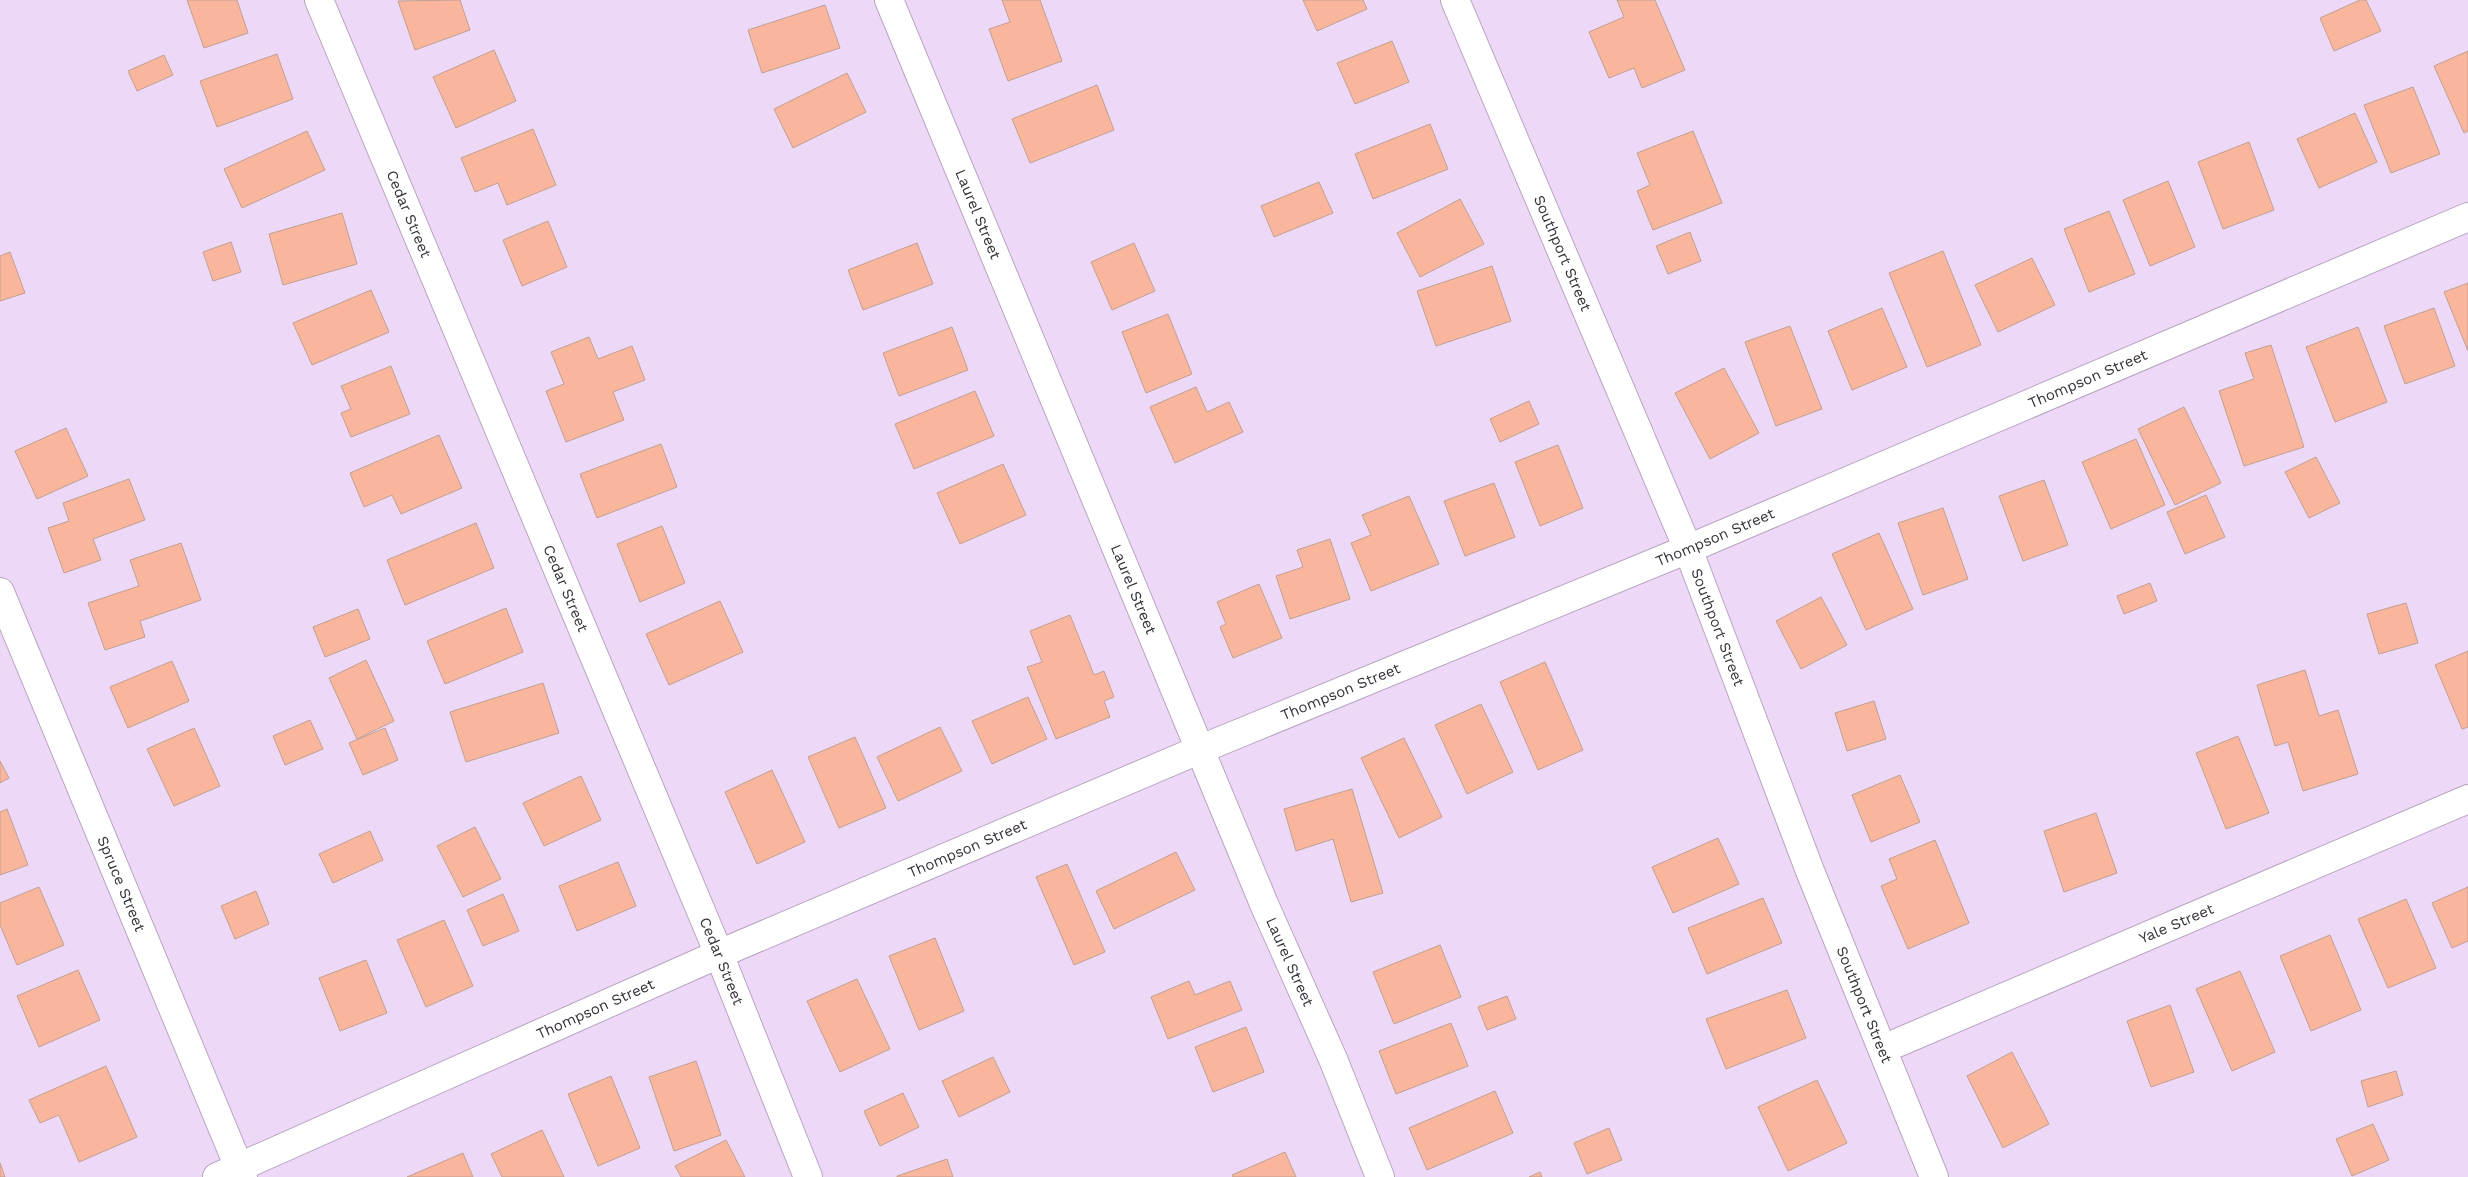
<svg xmlns="http://www.w3.org/2000/svg" width="2468" height="1177" viewBox="0 0 2468 1177" font-family="'Work Sans',sans-serif">
	<rect width="100%" height="100%" fill="#edd9f7"/>
	<g fill="#fab69c" stroke="#c19f92">
		<path d="M 187,0 L 237,0 L 248,33 L 204,48 Z"/>
		<path d="M 460,0 L 470,30 L 415,50 L 398,1 Z"/>
		<path d="M 1002,0 L 1040,0 L 1062,61 L 1008,81 L 989,29 L 1010,22 Z"/>
		<path d="M 1303,0 L 1363,0 L 1367,9 L 1317,31 Z"/>
		<path d="M 1617,0 L 1655,0 L 1685,70 L 1642,88 L 1634,68 L 1609,78 L 1589,32 L 1624,17 Z"/>
		<path d="M 2360,0 L 2366,0 L 2381,31 L 2334,51 L 2320,18 Z"/>
		<path d="M 825,5 L 840,48 L 762,73 L 748,30 Z"/>
		<path d="M 1392,41 L 1409,82 L 1355,104 L 1337,63 Z"/>
		<path d="M 494,50 L 516,101 L 456,128 L 433,77 Z"/>
		<path d="M 2468,51 L 2468,131 L 2464,133 L 2434,66 Z"/>
		<path d="M 277,54 L 293,99 L 217,127 L 200,81 Z"/>
		<path d="M 164,55 L 173,75 L 137,91 L 128,71 Z"/>
		<path d="M 847,73 L 866,112 L 793,148 L 774,109 Z"/>
		<path d="M 1097,85 L 1114,130 L 1030,163 L 1012,119 Z"/>
		<path d="M 2413,87 L 2440,154 L 2391,173 L 2364,105 Z"/>
		<path d="M 2355,113 L 2377,162 L 2319,188 L 2297,139 Z"/>
		<path d="M 1430,124 L 1448,169 L 1373,199 L 1355,154 Z"/>
		<path d="M 533,129 L 556,185 L 507,205 L 498,183 L 475,192 L 461,158 Z"/>
		<path d="M 307,131 L 325,170 L 242,208 L 224,169 Z"/>
		<path d="M 1693,131 L 1722,203 L 1653,230 L 1637,191 L 1650,185 L 1637,153 Z"/>
		<path d="M 2249,142 L 2274,210 L 2223,229 L 2198,162 Z"/>
		<path d="M 2168,181 L 2195,247 L 2150,266 L 2123,200 Z"/>
		<path d="M 1319,182 L 1333,213 L 1274,237 L 1261,206 Z"/>
		<path d="M 1460,199 L 1484,244 L 1420,277 L 1397,233 Z"/>
		<path d="M 2109,211 L 2135,274 L 2089,292 L 2064,229 Z"/>
		<path d="M 342,213 L 357,264 L 283,285 L 269,234 Z"/>
		<path d="M 548,221 L 567,267 L 522,286 L 503,240 Z"/>
		<path d="M 1690,232 L 1701,261 L 1668,274 L 1656,246 Z"/>
		<path d="M 231,242 L 241,272 L 213,281 L 203,252 Z"/>
		<path d="M 917,243 L 933,284 L 863,310 L 848,270 Z"/>
		<path d="M 1134,243 L 1155,291 L 1112,310 L 1091,262 Z"/>
		<path d="M 1943,251 L 1981,345 L 1927,367 L 1889,273 Z"/>
		<path d="M 10,252 L 25,293 L 0,301 L 0,256 Z"/>
		<path d="M 2032,258 L 2055,305 L 1998,332 L 1975,285 Z"/>
		<path d="M 1492,266 L 1511,321 L 1436,346 L 1417,291 Z"/>
		<path d="M 2468,283 L 2468,351 L 2444,292 Z"/>
		<path d="M 371,290 L 389,332 L 312,365 L 293,323 Z"/>
		<path d="M 1882,308 L 1907,367 L 1852,390 L 1828,331 Z"/>
		<path d="M 2434,308 L 2455,366 L 2405,384 L 2384,326 Z"/>
		<path d="M 1168,314 L 1192,374 L 1146,393 L 1122,332 Z"/>
		<path d="M 1790,326 L 1822,409 L 1776,426 L 1745,342 Z"/>
		<path d="M 952,327 L 968,370 L 899,396 L 883,353 Z"/>
		<path d="M 2358,327 L 2387,402 L 2335,422 L 2306,347 Z"/>
		<path d="M 589,337 L 598,359 L 632,346 L 645,380 L 613,392 L 624,420 L 566,442 L 546,391 L 564,384 L 551,352 Z"/>
		<path d="M 2271,345 L 2304,447 L 2244,466 L 2219,391 L 2254,379 L 2245,353 Z"/>
		<path d="M 391,366 L 410,414 L 351,437 L 341,413 L 351,409 L 341,386 Z"/>
		<path d="M 1724,368 L 1759,433 L 1710,459 L 1675,393 Z"/>
		<path d="M 1196,387 L 1207,412 L 1229,402 L 1243,432 L 1175,463 L 1150,407 Z"/>
		<path d="M 975,391 L 994,436 L 914,469 L 895,424 Z"/>
		<path d="M 1529,401 L 1539,424 L 1500,442 L 1490,419 Z"/>
		<path d="M 2184,407 L 2221,483 L 2175,505 L 2138,429 Z"/>
		<path d="M 66,428 L 88,476 L 37,499 L 15,451 Z"/>
		<path d="M 439,435 L 462,488 L 401,514 L 392,495 L 364,507 L 350,473 Z"/>
		<path d="M 2136,439 L 2165,505 L 2111,529 L 2082,462 Z"/>
		<path d="M 661,444 L 677,487 L 597,518 L 580,474 Z"/>
		<path d="M 1558,445 L 1583,508 L 1540,526 L 1515,462 Z"/>
		<path d="M 2316,457 L 2340,503 L 2309,518 L 2285,472 Z"/>
		<path d="M 1003,464 L 1026,515 L 960,544 L 937,493 Z"/>
		<path d="M 129,479 L 145,520 L 93,539 L 101,560 L 64,573 L 48,528 L 69,521 L 63,503 Z"/>
		<path d="M 2044,480 L 2068,545 L 2023,561 L 1999,496 Z"/>
		<path d="M 1494,483 L 1515,537 L 1465,556 L 1444,501 Z"/>
		<path d="M 2206,495 L 2225,537 L 2185,554 L 2167,512 Z"/>
		<path d="M 1409,496 L 1439,564 L 1371,591 L 1351,543 L 1371,535 L 1362,515 Z"/>
		<path d="M 1943,508 L 1968,579 L 1923,595 L 1898,523 Z"/>
		<path d="M 476,523 L 494,568 L 405,605 L 387,560 Z"/>
		<path d="M 662,526 L 685,583 L 640,602 L 617,544 Z"/>
		<path d="M 1879,533 L 1913,609 L 1866,630 L 1832,554 Z"/>
		<path d="M 1330,539 L 1350,599 L 1290,619 L 1276,576 L 1303,567 L 1297,550 Z"/>
		<path d="M 181,543 L 201,600 L 140,621 L 145,637 L 105,650 L 88,603 L 139,586 L 130,560 Z"/>
		<path d="M 2150,583 L 2157,601 L 2124,614 L 2117,596 Z"/>
		<path d="M 1259,584 L 1282,638 L 1233,658 L 1220,627 L 1226,624 L 1217,602 Z"/>
		<path d="M 1821,597 L 1847,645 L 1801,669 L 1776,621 Z"/>
		<path d="M 720,601 L 743,652 L 669,685 L 646,634 Z"/>
		<path d="M 2406,603 L 2418,643 L 2379,654 L 2367,614 Z"/>
		<path d="M 506,608 L 523,652 L 445,684 L 427,641 Z"/>
		<path d="M 358,609 L 370,639 L 325,657 L 313,627 Z"/>
		<path d="M 1070,615 L 1094,675 L 1104,671 L 1114,697 L 1104,701 L 1110,717 L 1056,739 L 1027,667 L 1042,662 L 1030,631 Z"/>
		<path d="M 2468,651 L 2468,727 L 2462,729 L 2435,665 Z"/>
		<path d="M 366,660 L 394,721 L 357,739 L 329,678 Z"/>
		<path d="M 172,661 L 189,701 L 128,728 L 110,687 Z"/>
		<path d="M 1545,662 L 1583,750 L 1538,770 L 1500,682 Z"/>
		<path d="M 2305,670 L 2319,716 L 2338,710 L 2358,774 L 2303,791 L 2288,742 L 2275,746 L 2257,685 Z"/>
		<path d="M 543,683 L 559,733 L 466,762 L 450,712 Z"/>
		<path d="M 1028,697 L 1047,739 L 992,764 L 972,721 Z"/>
		<path d="M 1874,701 L 1886,739 L 1847,751 L 1835,713 Z"/>
		<path d="M 1481,704 L 1513,772 L 1467,794 L 1435,725 Z"/>
		<path d="M 310,720 L 323,749 L 285,765 L 273,736 Z"/>
		<path d="M 940,727 L 962,771 L 898,801 L 877,757 Z"/>
		<path d="M 194,728 L 220,786 L 174,806 L 147,749 Z"/>
		<path d="M 385,728 L 398,760 L 363,775 L 349,743 Z"/>
		<path d="M 2238,736 L 2269,813 L 2226,829 L 2196,753 Z"/>
		<path d="M 855,737 L 886,808 L 839,828 L 808,757 Z"/>
		<path d="M 1404,738 L 1442,817 L 1399,838 L 1361,758 Z"/>
		<path d="M 0,761 L 9,778 L 0,783 Z"/>
		<path d="M 772,770 L 805,842 L 757,864 L 725,792 Z"/>
		<path d="M 1900,775 L 1920,822 L 1871,842 L 1852,795 Z"/>
		<path d="M 581,776 L 601,820 L 544,846 L 523,803 Z"/>
		<path d="M 1352,789 L 1383,893 L 1351,902 L 1333,839 L 1296,851 L 1284,809 Z"/>
		<path d="M 7,809 L 28,865 L 0,875 L 0,812 Z"/>
		<path d="M 2096,813 L 2117,873 L 2064,892 L 2044,831 Z"/>
		<path d="M 475,827 L 501,879 L 463,897 L 437,846 Z"/>
		<path d="M 370,831 L 383,860 L 333,883 L 319,854 Z"/>
		<path d="M 1718,838 L 1739,884 L 1673,913 L 1652,867 Z"/>
		<path d="M 1935,840 L 1969,923 L 1908,949 L 1881,886 L 1897,879 L 1889,859 Z"/>
		<path d="M 1176,852 L 1195,890 L 1114,929 L 1096,891 Z"/>
		<path d="M 618,862 L 636,906 L 577,931 L 559,886 Z"/>
		<path d="M 1067,864 L 1105,952 L 1074,965 L 1036,877 Z"/>
		<path d="M 39,887 L 64,945 L 17,965 L 0,925 L 0,903 Z"/>
		<path d="M 2468,887 L 2468,941 L 2452,948 L 2432,903 Z"/>
		<path d="M 256,891 L 269,924 L 235,939 L 221,906 Z"/>
		<path d="M 503,894 L 519,931 L 483,946 L 467,910 Z"/>
		<path d="M 1763,898 L 1782,943 L 1707,974 L 1688,928 Z"/>
		<path d="M 2406,899 L 2436,968 L 2388,988 L 2358,919 Z"/>
		<path d="M 444,920 L 473,986 L 426,1007 L 397,940 Z"/>
		<path d="M 2330,935 L 2361,1010 L 2311,1031 L 2280,956 Z"/>
		<path d="M 935,938 L 964,1011 L 919,1030 L 889,956 Z"/>
		<path d="M 1440,945 L 1461,997 L 1394,1024 L 1373,972 Z"/>
		<path d="M 366,960 L 387,1013 L 340,1031 L 319,978 Z"/>
		<path d="M 78,970 L 100,1020 L 39,1047 L 17,996 Z"/>
		<path d="M 2240,971 L 2275,1052 L 2232,1071 L 2196,989 Z"/>
		<path d="M 857,979 L 890,1049 L 840,1072 L 807,1001 Z"/>
		<path d="M 1189,981 L 1195,995 L 1230,981 L 1242,1010 L 1168,1039 L 1151,997 Z"/>
		<path d="M 1787,990 L 1806,1038 L 1726,1069 L 1706,1019 Z"/>
		<path d="M 1507,996 L 1516,1019 L 1487,1030 L 1478,1007 Z"/>
		<path d="M 2170,1005 L 2194,1072 L 2151,1087 L 2127,1021 Z"/>
		<path d="M 1451,1023 L 1468,1066 L 1396,1094 L 1379,1051 Z"/>
		<path d="M 1246,1027 L 1264,1072 L 1213,1092 L 1195,1047 Z"/>
		<path d="M 2012,1052 L 2049,1124 L 2003,1148 L 1967,1076 Z"/>
		<path d="M 993,1057 L 1010,1092 L 959,1117 L 942,1081 Z"/>
		<path d="M 696,1061 L 721,1135 L 674,1151 L 649,1077 Z"/>
		<path d="M 106,1066 L 137,1137 L 79,1162 L 59,1115 L 40,1123 L 29,1100 Z"/>
		<path d="M 2396,1071 L 2403,1095 L 2368,1107 L 2361,1081 Z"/>
		<path d="M 611,1076 L 640,1148 L 598,1166 L 568,1094 Z"/>
		<path d="M 1817,1080 L 1847,1143 L 1788,1171 L 1758,1107 Z"/>
		<path d="M 1495,1091 L 1513,1133 L 1427,1170 L 1409,1128 Z"/>
		<path d="M 903,1093 L 919,1127 L 880,1146 L 864,1111 Z"/>
		<path d="M 2373,1124 L 2389,1160 L 2352,1176 L 2336,1139 Z"/>
		<path d="M 1609,1128 L 1622,1160 L 1587,1174 L 1574,1143 Z"/>
		<path d="M 542,1130 L 564,1177 L 502,1177 L 491,1154 Z"/>
		<path d="M 726,1140 L 745,1177 L 681,1177 L 675,1166 Z"/>
		<path d="M 1285,1152 L 1296,1177 L 1233,1177 L 1232,1175 Z"/>
		<path d="M 463,1153 L 473,1177 L 407,1177 Z"/>
		<path d="M 947,1159 L 953,1177 L 897,1177 L 897,1176 Z"/>
		<path d="M 0,1163 L 5,1177 L 0,1177 Z"/>
		<path d="M 1540,1172 L 1542,1177 L 1529,1177 Z"/>
	</g>
	<g fill="none" stroke-linecap="round" stroke-linejoin="round">
		<g stroke="#b7a4c0" stroke-width="30">
			<g id="minor">
				<path id="s1" d="M 319,0 L 719,954 L 808,1177"/>
				<path id="s2" d="M 889,0 L 1264,904 L 1333,1059 L 1380,1177"/>
				<path id="s3" d="M 1455,0 L 1688,549 L 1810,871 L 1934,1177"/>
				<path id="s4" d="M 0,592 L 243,1177"/>
				<path id="s5" d="M 1883,1049 L 2468,799"/>
				<path id="s6" d="M 217,1177 L 719,954 L 1201,749 L 1688,549 L 2468,217"/>
			</g>
		</g>
		<use href="#minor" stroke="#fff" stroke-width="28"/>
	</g>
	<g text-anchor="middle" dominant-baseline="central" stroke-width="5" stroke-linejoin="round" paint-order="stroke">
		<g font-size="15" fill="#37303b" stroke="#f5eafc">
			<text stroke="none"><textPath href="#s1" startOffset="232">Cedar Street</textPath></text>
			<text stroke="none"><textPath href="#s2" startOffset="232">Laurel Street</textPath></text>
			<text stroke="none"><textPath href="#s3" startOffset="275">Southport Street</textPath></text>
			<text stroke="none"><textPath href="#s6" startOffset="2034">Thompson Street</textPath></text>
			<text stroke="none"><textPath href="#s6" startOffset="1629">Thompson Street</textPath></text>
			<text stroke="none"><textPath href="#s1" startOffset="638">Cedar Street</textPath></text>
			<text stroke="none"><textPath href="#s2" startOffset="638">Laurel Street</textPath></text>
			<text stroke="none"><textPath href="#s3" startOffset="680">Southport Street</textPath></text>
			<text stroke="none"><textPath href="#s6" startOffset="1224">Thompson Street</textPath></text>
			<text stroke="none"><textPath href="#s6" startOffset="819">Thompson Street</textPath></text>
			<text stroke="none"><textPath href="#s4" startOffset="316">Spruce Street</textPath></text>
			<text stroke="none"><textPath href="#s5" startOffset="319">Yale Street</textPath></text>
			<text stroke="none"><textPath href="#s1" startOffset="1042">Cedar Street</textPath></text>
			<text stroke="none"><textPath href="#s2" startOffset="1042">Laurel Street</textPath></text>
			<text stroke="none"><textPath href="#s3" startOffset="1085">Southport Street</textPath></text>
			<text stroke="none"><textPath href="#s6" startOffset="414">Thompson Street</textPath></text>
		</g>
	</g>
</svg>
